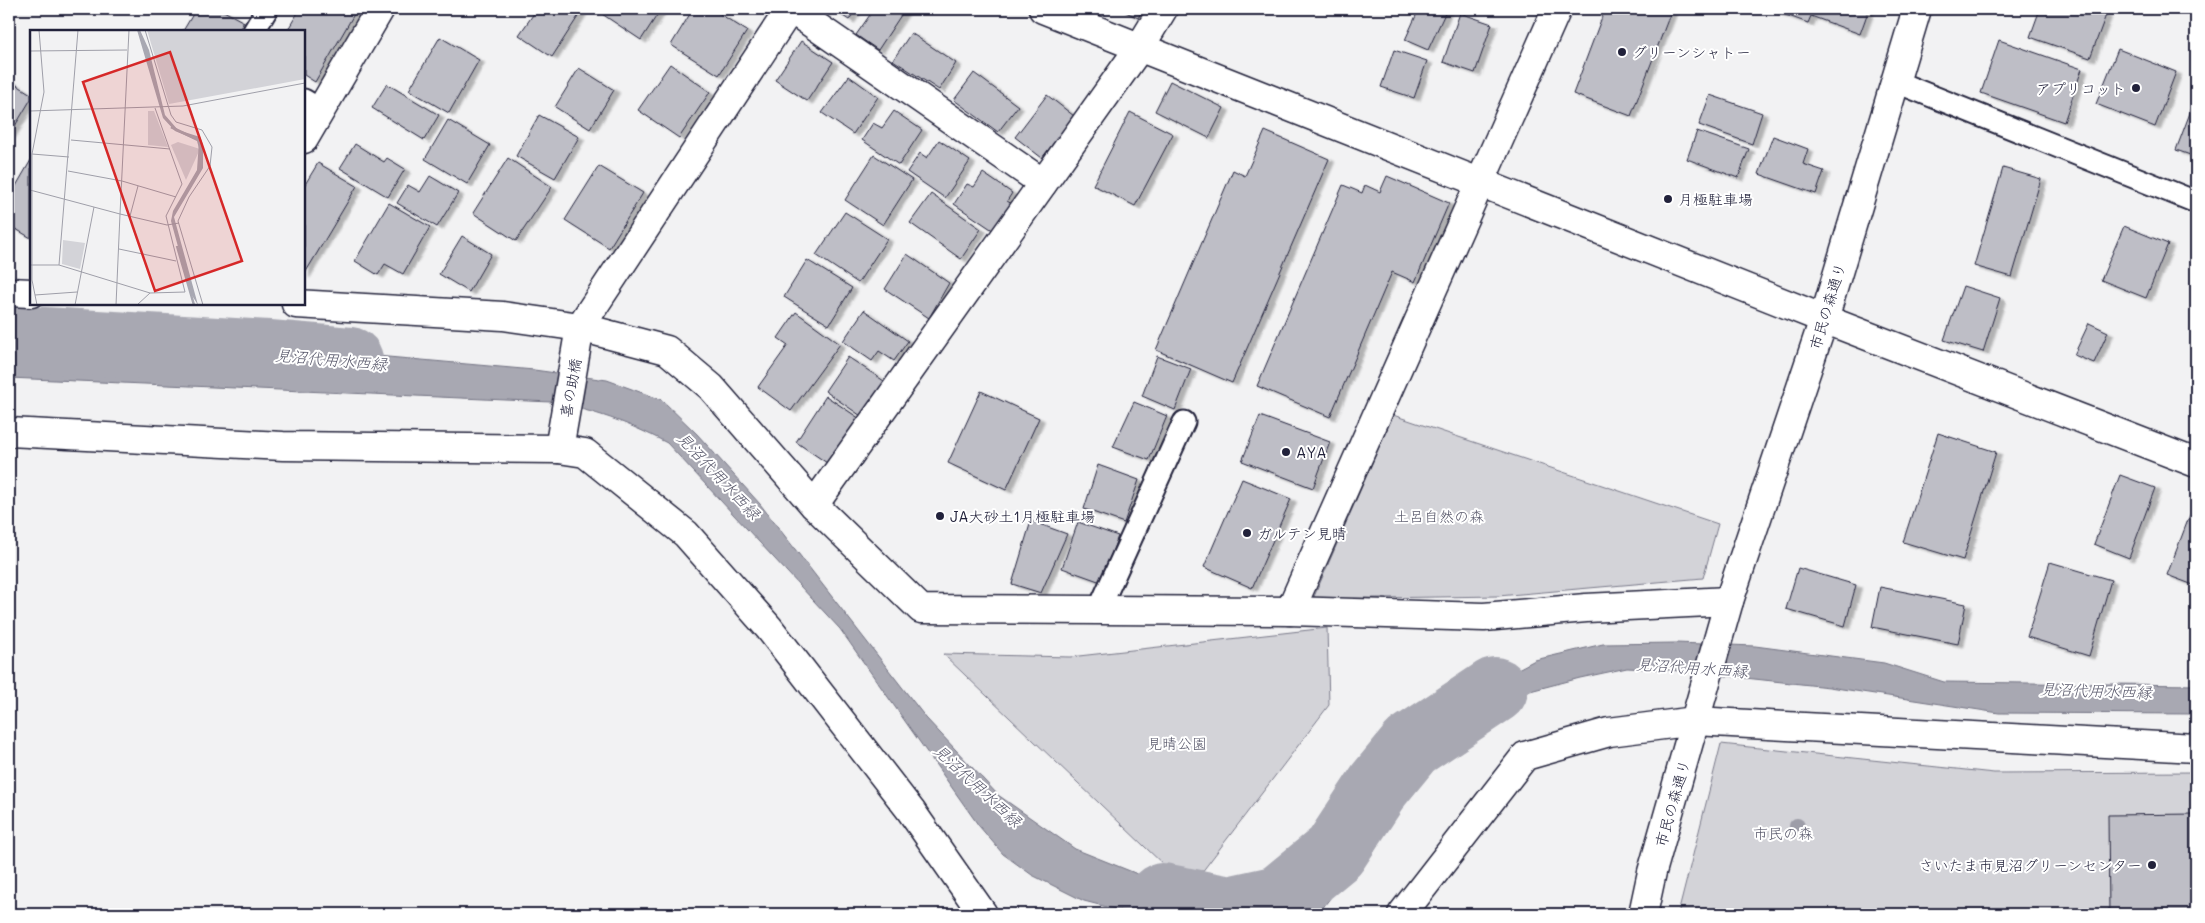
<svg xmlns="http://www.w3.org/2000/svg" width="2205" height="923" viewBox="0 0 2205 923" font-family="Mali,'Klee One',sans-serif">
	<defs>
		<filter id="shadow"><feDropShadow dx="5.5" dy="3" stdDeviation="1" flood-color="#0004"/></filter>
	</defs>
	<rect width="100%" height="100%" fill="#f2f2f3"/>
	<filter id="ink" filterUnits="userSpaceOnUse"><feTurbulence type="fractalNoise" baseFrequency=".02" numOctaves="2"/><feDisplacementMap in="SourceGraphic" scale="10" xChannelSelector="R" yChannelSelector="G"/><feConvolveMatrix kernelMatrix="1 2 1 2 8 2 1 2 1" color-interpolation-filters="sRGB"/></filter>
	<g filter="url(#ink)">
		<g fill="#d3d3d8" stroke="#7a7a8a">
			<path d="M 1393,415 L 1718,524 L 1703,578 L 1498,596 L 1313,599 Z"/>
			<path d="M 1327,628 L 1329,705 L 1189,889 L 943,654 L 1070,657 Z"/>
			<path d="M 1721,744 L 1994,773 L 2196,772 L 2196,914 L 1678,914 Z"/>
		</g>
		<path fill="#a8a8b2" stroke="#727282" d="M 287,348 L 534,370 L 607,380 L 662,400 L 697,434 L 760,504 L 926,718 L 998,795 L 1075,849 L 1150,879 L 1213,896 L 1276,909 L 1330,848 L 1381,776 L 1445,718 L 1499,679 L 1535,660 L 1603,644 L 1676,643 L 1755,646 L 1884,663 L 1944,682 L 2196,685 L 2196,714 L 1999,713 L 1829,687 L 1670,670 L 1627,668 L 1580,678 L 1530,691 L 1446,746 L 1318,914 L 1134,914 L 1084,901 L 1032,875 L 1003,854 L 979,826 L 840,629 L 667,443 C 625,421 597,412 551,402 L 9,378 L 9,350 L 231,358 Z"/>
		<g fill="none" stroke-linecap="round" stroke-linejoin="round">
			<g stroke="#a8a8b2" stroke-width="66">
				<path d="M 9,338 L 269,353 L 350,360"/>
				<path d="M 1162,896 L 1229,909 L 1279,898 L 1335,852 L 1379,785 L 1411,746 L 1495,690"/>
			</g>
		</g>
		<g fill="#bebec6" stroke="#22223b" filter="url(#shadow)">
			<path d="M 196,9 L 220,9 L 244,22 L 238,31 L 183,31 Z"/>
			<path d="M 300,9 L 357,9 L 315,82 L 304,75 L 304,31 L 287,31 Z"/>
			<path d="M 537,9 L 576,9 L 581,12 L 552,57 L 519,35 Z"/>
			<path d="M 606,9 L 661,9 L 641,40 L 602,14 Z"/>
			<path d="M 693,9 L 712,9 L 747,31 L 719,75 L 671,45 Z"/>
			<path d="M 832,9 L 856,9 L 849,20 Z"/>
			<path d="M 874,9 L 905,9 L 878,50 L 856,35 Z"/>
			<path d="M 1120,9 L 1143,9 L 1138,18 Z"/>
			<path d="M 1419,9 L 1447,9 L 1428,50 L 1405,40 Z"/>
			<path d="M 1605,9 L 1672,9 L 1631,116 L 1573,94 Z"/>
			<path d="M 1769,9 L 1869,9 L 1860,34 L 1811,16 L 1808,23 Z"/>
			<path d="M 2040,9 L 2090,9 L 2106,15 L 2090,58 L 2030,37 Z"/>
			<path d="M 1460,13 L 1492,24 L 1475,73 L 1443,62 Z"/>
			<path d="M 911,33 L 956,63 L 939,90 L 893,60 Z"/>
			<path d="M 440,37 L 479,60 L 449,113 L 409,90 Z"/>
			<path d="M 1999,40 L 2082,69 L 2064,122 L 1981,93 Z"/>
			<path d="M 801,41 L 833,62 L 807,101 L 775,80 Z"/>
			<path d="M 2118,49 L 2176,72 L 2155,127 L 2096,104 Z"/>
			<path d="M 1394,50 L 1427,61 L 1414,98 L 1381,87 Z"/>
			<path d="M 670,64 L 710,92 L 679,138 L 638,110 Z"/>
			<path d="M 579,68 L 614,90 L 590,129 L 555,107 Z"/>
			<path d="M 974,73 L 1018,106 L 998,132 L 954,100 Z"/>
			<path d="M 849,76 L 878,97 L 853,134 L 822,113 Z"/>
			<path d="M 9,80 L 31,94 L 31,99 L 9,136 Z"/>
			<path d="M 1170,81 L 1224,108 L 1209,138 L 1155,111 Z"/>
			<path d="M 387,84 L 439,115 L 424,140 L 372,108 Z"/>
			<path d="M 1047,95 L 1074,116 L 1042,158 L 1015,137 Z"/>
			<path d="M 1710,95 L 1762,113 L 1752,144 L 1699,125 Z"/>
			<path d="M 2196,97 L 2196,157 L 2176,150 Z"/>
			<path d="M 894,111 L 922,130 L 899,165 L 862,140 L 873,123 L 882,128 Z"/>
			<path d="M 1130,112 L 1173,134 L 1135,206 L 1093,185 Z"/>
			<path d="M 539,115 L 579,137 L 555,178 L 516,156 Z"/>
			<path d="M 448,120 L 490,145 L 467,184 L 425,159 Z"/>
			<path d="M 1265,131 L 1329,159 L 1232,383 L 1156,350 L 1233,170 L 1245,176 Z"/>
			<path d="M 1697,131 L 1749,149 L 1738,178 L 1687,159 Z"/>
			<path d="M 1773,136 L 1808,149 L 1803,164 L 1824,171 L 1816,194 L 1759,174 Z"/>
			<path d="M 939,140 L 970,161 L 945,198 L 907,172 L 920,153 L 927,158 Z"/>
			<path d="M 355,144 L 384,162 L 387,158 L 405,169 L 388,197 L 340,168 Z"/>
			<path d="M 874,155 L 912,180 L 883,225 L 845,200 Z"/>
			<path d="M 508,158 L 552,187 L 516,241 L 473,213 Z"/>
			<path d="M 31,160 L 31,238 L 9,225 L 9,198 Z"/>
			<path d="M 318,163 L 357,186 L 304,275 L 304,186 Z"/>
			<path d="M 599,166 L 643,193 L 609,248 L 565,220 Z"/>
			<path d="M 2003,168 L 2041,179 L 2012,277 L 1974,266 Z"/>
			<path d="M 983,173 L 1012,193 L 1007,201 L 1012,204 L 994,231 L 954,204 L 967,184 L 974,187 Z"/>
			<path d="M 430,176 L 458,193 L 437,227 L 397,203 L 408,185 L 420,192 Z"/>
			<path d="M 1387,176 L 1449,203 L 1415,282 L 1392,272 L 1330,417 L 1257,386 L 1343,185 L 1362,193 L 1365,185 L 1380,192 Z"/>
			<path d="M 931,194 L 981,229 L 961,259 L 910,223 Z"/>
			<path d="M 389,203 L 430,227 L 403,274 L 385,264 L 378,275 L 355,261 Z"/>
			<path d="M 845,212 L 887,239 L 858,283 L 816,255 Z"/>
			<path d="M 2124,226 L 2168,244 L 2146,298 L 2101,280 Z"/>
			<path d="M 462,236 L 491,254 L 469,292 L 439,274 Z"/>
			<path d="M 907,254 L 949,283 L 929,318 L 885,289 Z"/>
			<path d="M 807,260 L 852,288 L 829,325 L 784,297 Z"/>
			<path d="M 1963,286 L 2000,298 L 1983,352 L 1944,340 Z"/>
			<path d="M 864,310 L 908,341 L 894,361 L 879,351 L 872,361 L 843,341 Z"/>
			<path d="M 796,312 L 840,344 L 791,411 L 758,387 L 788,345 L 778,338 Z"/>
			<path d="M 2089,323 L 2108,332 L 2094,363 L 2074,355 Z"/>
			<path d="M 1157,356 L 1191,369 L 1175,410 L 1142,396 Z"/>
			<path d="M 848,357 L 887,383 L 864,418 L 825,391 Z"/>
			<path d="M 981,391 L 1039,418 L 1006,490 L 948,463 Z"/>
			<path d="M 826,396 L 863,421 L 833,467 L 796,442 Z"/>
			<path d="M 1134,402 L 1167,416 L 1149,460 L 1113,447 Z"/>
			<path d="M 1260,416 L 1330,442 L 1313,488 L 1242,461 Z"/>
			<path d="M 1938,433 L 1996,452 L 1963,560 L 1903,542 Z"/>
			<path d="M 1098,465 L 1139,480 L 1124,523 L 1084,509 Z"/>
			<path d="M 2120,475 L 2155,488 L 2129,558 L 2094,544 Z"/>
			<path d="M 1242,479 L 1291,499 L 1252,588 L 1204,567 Z"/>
			<path d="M 2196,499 L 2196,586 L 2167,575 Z"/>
			<path d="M 1031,521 L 1067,534 L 1041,593 L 1012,584 Z"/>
			<path d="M 1078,522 L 1118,536 L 1101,582 L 1062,568 Z"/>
			<path d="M 2050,562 L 2111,580 L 2089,656 L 2027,637 Z"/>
			<path d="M 1798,568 L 1856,585 L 1845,626 L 1786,609 Z"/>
			<path d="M 1880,587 L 1966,604 L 1958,644 L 1872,627 Z"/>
			<path d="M 2196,814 L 2196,914 L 2109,914 L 2108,815 Z"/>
		</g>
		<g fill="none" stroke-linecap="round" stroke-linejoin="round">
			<g stroke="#22223b" stroke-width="25">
				<g id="lane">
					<path d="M 254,31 L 267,9"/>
					<path d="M 1894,81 L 2196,202"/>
					<path d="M 304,100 L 321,110"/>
					<path d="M 1099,609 L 1184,422"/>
				</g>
			</g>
			<g stroke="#22223b" stroke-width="31">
				<g id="street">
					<path d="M 791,9 L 1043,183"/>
					<path d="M 1043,9 L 1824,319 L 2196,463"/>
					<path d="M 304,139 L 380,9"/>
					<path d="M 9,292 L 31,293"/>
					<path d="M 296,304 L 503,316 L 580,327 L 667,350 L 711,387 L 814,505 L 921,609 L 1290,611 L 1484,617 L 1586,608 L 1729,601"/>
					<path d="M 9,432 L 283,446 L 559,449 L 585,453 L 686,534 L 769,628 L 911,811 L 983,914"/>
					<path d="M 559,449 L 580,327 L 790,9"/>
					<path d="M 814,505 L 1140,47 L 1163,9"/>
					<path d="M 1290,611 L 1557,9"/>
					<path d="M 1402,914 L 1525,756 L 1609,732 L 1695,721 L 2196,748"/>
				</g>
			</g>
			<g stroke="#22223b" stroke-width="31">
				<path id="secondary" d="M 1643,914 L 1652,872 L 1729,601 L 1824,319 L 1917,9"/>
			</g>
			<use href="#lane" stroke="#fff" stroke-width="21"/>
			<use href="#street" stroke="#fff" stroke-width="28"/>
			<use href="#secondary" stroke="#fff" stroke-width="28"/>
		</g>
		<circle fill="#9d9da8" cx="1797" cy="826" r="8"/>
	</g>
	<g fill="#22223b" stroke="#fff" stroke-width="2">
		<circle cx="1622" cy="52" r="5"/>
		<circle cx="2136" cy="88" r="5"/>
		<circle cx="1668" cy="199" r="5"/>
		<circle cx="1286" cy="452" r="5"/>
		<circle cx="940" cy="516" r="5"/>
		<circle cx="1247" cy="533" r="5"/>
		<circle cx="2152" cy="865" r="5"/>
	</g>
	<g text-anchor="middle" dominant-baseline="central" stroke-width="4" stroke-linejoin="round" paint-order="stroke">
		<g font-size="15" fill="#22223b" stroke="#fff" text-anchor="start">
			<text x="1632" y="52">グリーンシャトー</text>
			<text x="2126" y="88" text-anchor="end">アプリコット</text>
			<text x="1678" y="199">月極駐車場</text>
			<text x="1296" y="452">AYA</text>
			<text x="950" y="516">JA大砂土1月極駐車場</text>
			<text x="1257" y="533">ガルテン見晴</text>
			<text x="2142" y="865" text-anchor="end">さいたま市見沼グリーンセンター</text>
		</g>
		<g font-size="15" fill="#22223b" stroke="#fff">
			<text transform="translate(1827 306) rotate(-73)">市民の森通り</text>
			<text transform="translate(570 388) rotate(-80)">喜の助橋</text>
			<text transform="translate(1672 803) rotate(-74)">市民の森通り</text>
		</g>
		<g font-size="15" fill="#57576a" stroke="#fff">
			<text x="1439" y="516">土呂自然の森</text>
			<text x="1177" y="743">見晴公園</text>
			<text x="1783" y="833">市民の森</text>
		</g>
		<g font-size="16" font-style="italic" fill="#58586b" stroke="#fff">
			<text transform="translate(331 359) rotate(5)">見沼代用水西緑</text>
			<text transform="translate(719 475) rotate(47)">見沼代用水西緑</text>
			<text transform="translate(1692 667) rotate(4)">見沼代用水西縁</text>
			<text transform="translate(2096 690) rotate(2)">見沼代用水西縁</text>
			<text transform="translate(978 785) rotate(43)">見沼代用水西緑</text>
		</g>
	</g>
	<g transform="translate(30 30)">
		<rect width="275" height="275" fill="#f2f2f3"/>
		<path d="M 117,0 L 275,0 L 275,49 L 139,74 ZM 118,81 L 124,81 L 138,117 L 118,115 ZM 148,112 L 170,119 L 156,150 L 141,115 ZM 33,210 L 55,213 L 50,239 L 32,234 Z" fill="#d3d3d8"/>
		<path d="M 107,0 L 110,0 L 119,20 L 135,85 L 148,100 L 170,107 L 173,115 L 173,138 L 144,187 L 168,275 L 161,264 L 141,191 L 143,181 L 167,140 L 169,111 L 145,101 L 133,88 Z" fill="#a8a8b2"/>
		<path fill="none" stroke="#a8a8b2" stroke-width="2.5" d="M 141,97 L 168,110 L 171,121M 147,216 L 164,275"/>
		<path fill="none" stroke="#9f9fa9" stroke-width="1" d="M 99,0 L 90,184 L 137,195 L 149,193M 115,0 L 141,85 L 146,92 L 172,100 L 182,117 L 180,136 L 159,167 L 148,191 L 173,275M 0,21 L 97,20M 0,81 L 153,76 L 275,53M 41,110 L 140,119M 2,124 L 39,127M 38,141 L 92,151 L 146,167M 0,160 L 90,184 L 86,275M 100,186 L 108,156M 89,219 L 146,231M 0,235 L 29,235 L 120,263 L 155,262 L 136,186 L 152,154 L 125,78M 29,235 L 48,0M 5,265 L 47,262M 7,275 L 2,250 L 2,124 L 14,62 L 9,0M 45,275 L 64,177M 107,275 L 120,263"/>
		<path fill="#d62828" fill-opacity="0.15" stroke="#d62828" stroke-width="2.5" d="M 140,22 L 212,231 L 125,261 L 53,52 Z"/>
		<rect width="275" height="275" fill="none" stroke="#22223b" stroke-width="2.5"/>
	</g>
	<rect width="2205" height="923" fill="none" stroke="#fff" stroke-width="30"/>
	<rect x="15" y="15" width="2175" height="893" fill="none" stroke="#22223b" stroke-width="2" filter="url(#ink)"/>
</svg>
